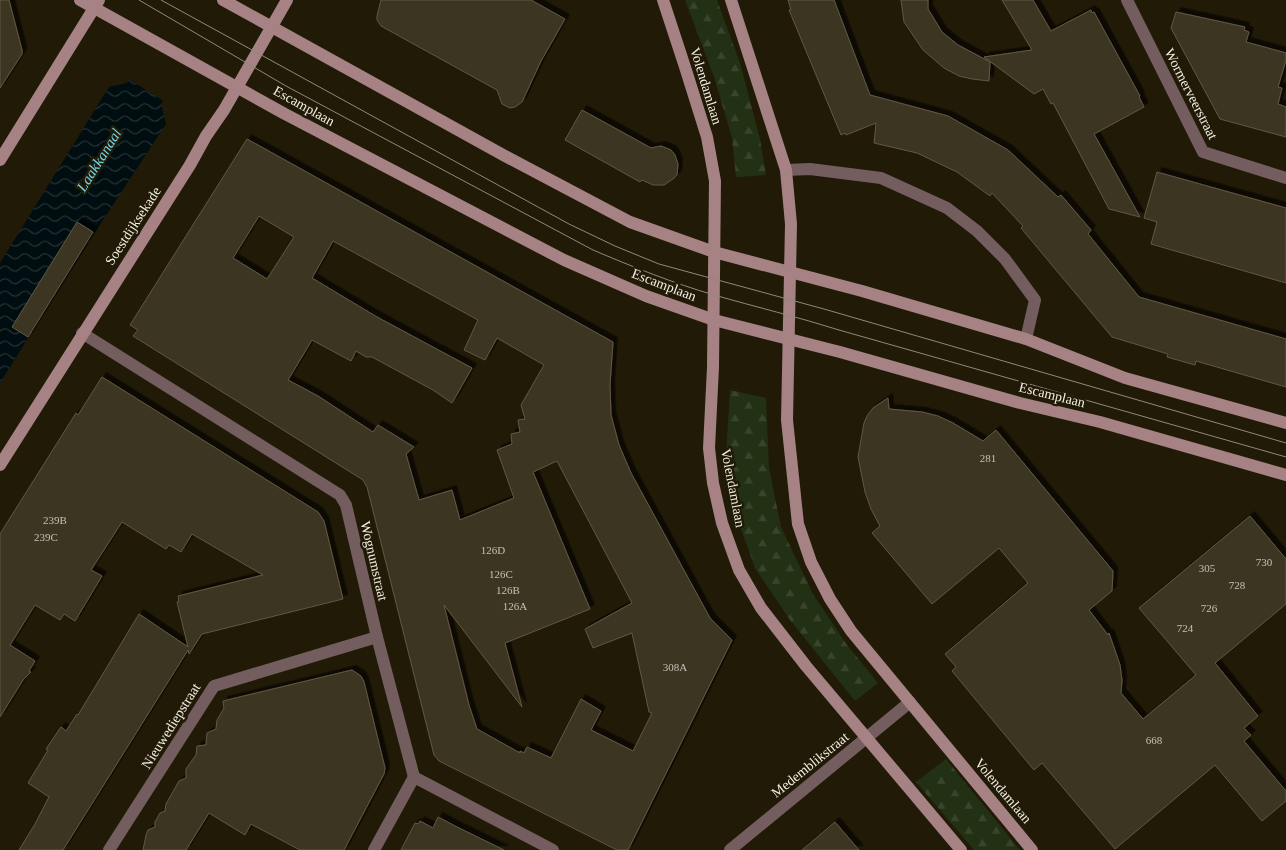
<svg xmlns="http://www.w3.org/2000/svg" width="1286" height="850" viewBox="0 0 1286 850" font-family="'Times New Roman',serif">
	<defs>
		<pattern id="forest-firs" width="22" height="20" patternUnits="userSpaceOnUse" patternTransform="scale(1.25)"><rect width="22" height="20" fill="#223014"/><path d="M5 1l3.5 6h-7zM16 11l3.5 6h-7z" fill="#38442b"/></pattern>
		<pattern id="water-waves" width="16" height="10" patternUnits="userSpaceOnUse" patternTransform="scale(1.25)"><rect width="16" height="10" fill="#000d11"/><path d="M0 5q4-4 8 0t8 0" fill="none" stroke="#263133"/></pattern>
		<filter id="shadow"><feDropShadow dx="4.5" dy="-4.5" stdDeviation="0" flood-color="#0009"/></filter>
	</defs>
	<rect width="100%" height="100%" fill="#211a07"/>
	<g fill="url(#forest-firs)">
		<path d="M 685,0 L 717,0 L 740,63 L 760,139 L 766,175 L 736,177 L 732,138 L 714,77 Z"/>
		<path d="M 730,390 L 766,398 L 769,468 L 781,527 L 813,594 L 847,645 L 878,683 L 855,701 L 790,620 L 755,568 L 735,512 L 726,456 Z"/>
		<path d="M 946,759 L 1020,850 L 974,850 L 916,782 Z"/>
	</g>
	<path fill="url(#water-waves)" d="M 177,0 L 228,0 L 161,104 L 166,124 L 86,246 L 0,383 L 0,263 L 109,87 L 127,83 Z"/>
	<path fill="#211a07" d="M 174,0 L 231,0 L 165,102 L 127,78 Z"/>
	<g fill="#3b3421" stroke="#605944" fill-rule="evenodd" filter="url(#shadow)">
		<path d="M 0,0 L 9,0 L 22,50 L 22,54 L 0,88 Z"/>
		<path d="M 381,0 L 531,0 L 565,19 L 541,61 L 522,102 L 515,107 L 510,108 L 502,104 L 497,90 L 381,26 L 377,20 L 377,16 Z"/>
		<path d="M 788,0 L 834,0 L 870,95 L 948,116 L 1008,150 L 1058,197 L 1061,195 L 1091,230 L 1088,234 L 1139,297 L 1286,339 L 1286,387 L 1196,361 L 1195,365 L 1167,357 L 1168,354 L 1112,337 L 1021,228 L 1023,226 L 992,193 L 990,196 L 957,172 L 917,153 L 874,143 L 876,123 L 846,135 L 845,133 L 841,135 L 789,10 L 791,10 Z"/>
		<path d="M 901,0 L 928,0 L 928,9 L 942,32 L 958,45 L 990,62 L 989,81 L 972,79 L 959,76 L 944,68 L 923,50 L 904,22 Z"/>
		<path d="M 1002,0 L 1033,0 L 1051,31 L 1091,10 L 1092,13 L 1094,12 L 1140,96 L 1139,97 L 1144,107 L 1094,134 L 1140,217 L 1109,209 L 1053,103 L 1051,104 L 1043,89 L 1034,94 L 984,57 L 1032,50 Z"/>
		<path d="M 1176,12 L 1245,27 L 1244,30 L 1249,32 L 1246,42 L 1286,53 L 1286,60 L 1278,87 L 1282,88 L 1278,104 L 1286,107 L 1286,137 L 1220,119 L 1171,28 Z"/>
		<path d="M 582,110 L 651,148 L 661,146 L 671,150 L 675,155 L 678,164 L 677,175 L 673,179 L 664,185 L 653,185 L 642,180 L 640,182 L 565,140 Z"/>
		<path d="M 247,139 L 613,342 L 610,385 L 611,415 L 619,445 L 631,473 L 710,618 L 732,640 L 628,850 L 617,850 L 439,761 L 434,755 L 367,487 L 363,480 L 133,336 L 138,330 L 130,325 ZM 259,216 L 294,237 L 267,279 L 233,258 ZM 333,241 L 478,320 L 464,350 L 485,360 L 497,338 L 544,365 L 521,405 L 525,419 L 518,420 L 520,432 L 511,434 L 512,444 L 497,450 L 514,498 L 460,520 L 452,490 L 419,500 L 406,454 L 414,447 L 378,425 L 373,432 L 318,396 L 288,380 L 312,340 L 351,361 L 356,351 L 366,357 L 372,357 L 433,390 L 452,403 L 472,368 L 377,317 L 312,278 ZM 557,461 L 632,603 L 585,629 L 593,648 L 632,633 L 649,712 L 652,713 L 633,751 L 591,730 L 601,711 L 581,699 L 551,758 L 527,747 L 524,753 L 520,751 L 520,753 L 477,729 L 469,705 L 444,605 L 522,707 L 505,643 L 590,609 L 533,472 Z"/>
		<path d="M 1157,172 L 1286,208 L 1286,283 L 1151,244 L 1157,222 L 1144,218 Z"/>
		<path d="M 77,222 L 93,232 L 28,337 L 12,327 Z"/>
		<path d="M 102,377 L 318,512 L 324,521 L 343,599 L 202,634 L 189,654 L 188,650 L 63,850 L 19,850 L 35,824 L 49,797 L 28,783 L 48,750 L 46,749 L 61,727 L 66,731 L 77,714 L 78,715 L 139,614 L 188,647 L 177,602 L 179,601 L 178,596 L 263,575 L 192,534 L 181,552 L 169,545 L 166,549 L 122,522 L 91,570 L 102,576 L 75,621 L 64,614 L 60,620 L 35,605 L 10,645 L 35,661 L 29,671 L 31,672 L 23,680 L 0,717 L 0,534 L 76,413 L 78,415 Z"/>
		<path d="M 888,398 L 889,409 L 922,412 L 938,416 L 953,423 L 983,441 L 996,430 L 1113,571 L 1112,591 L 1089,610 L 1108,635 L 1109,633 L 1120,665 L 1122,680 L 1121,693 L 1143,719 L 1196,675 L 1139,608 L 1250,516 L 1286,559 L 1286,604 L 1215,663 L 1258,716 L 1244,728 L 1251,735 L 1244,741 L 1286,791 L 1286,801 L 1262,821 L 1215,765 L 1115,849 L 1042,763 L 1034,770 L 952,671 L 956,667 L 945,654 L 1028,583 L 999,548 L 932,604 L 872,533 L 880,526 L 871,509 L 865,492 L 858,457 L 864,423 L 867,416 L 873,408 Z"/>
		<path d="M 352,670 L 361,676 L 364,682 L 385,768 L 384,774 L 344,850 L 300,850 L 251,824 L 245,835 L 209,813 L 186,850 L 143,850 L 146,835 L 148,830 L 155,827 L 155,822 L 160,813 L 165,811 L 166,804 L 179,781 L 186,778 L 186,769 L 196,755 L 197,746 L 206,745 L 207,733 L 216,729 L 217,720 L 224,708 L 223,701 Z"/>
		<path d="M 438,817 L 457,827 L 504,850 L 401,850 L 415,823 L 418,824 L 420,821 L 433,828 Z"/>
		<path d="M 835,822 L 859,850 L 802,850 Z"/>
	</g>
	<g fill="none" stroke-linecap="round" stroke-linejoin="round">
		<g stroke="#735d5e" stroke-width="12">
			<path d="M 1127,0 L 1203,152 L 1286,178"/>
			<path d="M 786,170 L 810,169 L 881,178 L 947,208 L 977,231 L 1005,259 L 1035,300 L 1026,339"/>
			<path d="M 82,333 L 340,495 L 346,505 L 377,637 L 414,777 L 553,850"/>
			<path d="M 109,850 L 214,686 L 377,637"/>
			<path d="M 374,850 L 414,777"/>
			<path d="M 730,850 L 910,702"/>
		</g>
		<g stroke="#a68284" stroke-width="12">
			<path d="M 80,0 L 285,114 L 564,260 L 646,296 L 714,320 L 840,352 L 1020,403 L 1100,422 L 1286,475"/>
			<path d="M 223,0 L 505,156 L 630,222 L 714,252 L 862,291 L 1026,339 L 1125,378 L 1286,423"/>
			<path d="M 663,0 L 685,67 L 707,137 L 715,181 L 713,367 L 709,448 L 713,483 L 722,523 L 739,570 L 761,608 L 806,666 L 961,850"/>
			<path d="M 731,0 L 786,170 L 791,224 L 787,420 L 798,524 L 811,562 L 830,599 L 851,631 L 1032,850"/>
			<path d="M 0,160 L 99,0"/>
			<path d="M 0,465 L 190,165 L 206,136 L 224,110 L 287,0"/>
		</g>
		<g stroke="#8f897a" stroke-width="1">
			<path d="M 139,0 L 286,86 L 593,250 C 633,267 673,283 714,295 C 756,307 798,317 839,330 L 1286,457"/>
			<path d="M 161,0 L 569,224 L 615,246 L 659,264 L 824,309 L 1286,443"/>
		</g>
	</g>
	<g text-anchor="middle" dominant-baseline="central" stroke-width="5" stroke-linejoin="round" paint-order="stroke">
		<g font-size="11" fill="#c4c0b2">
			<text x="988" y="458">281</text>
			<text x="55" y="520">239B</text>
			<text x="46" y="537">239C</text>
			<text x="493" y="550">126D</text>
			<text x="1264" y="562">730</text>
			<text x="1207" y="568">305</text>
			<text x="501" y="574">126C</text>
			<text x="1237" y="585">728</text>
			<text x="508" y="590">126B</text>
			<text x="515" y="606">126A</text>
			<text x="1209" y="608">726</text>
			<text x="1185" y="628">724</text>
			<text x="675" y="667">308A</text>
			<text x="1154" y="740">668</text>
		</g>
		<g font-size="14" fill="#f2eee2" stroke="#211a07">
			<text transform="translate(706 86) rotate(73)">Volendamlaan</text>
			<text transform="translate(1191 94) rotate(63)">Wormerveerstraat</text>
			<text transform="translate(304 106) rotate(29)">Escamplaan</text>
			<text transform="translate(133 226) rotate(-57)">Soestdijksekade</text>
			<text transform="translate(664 285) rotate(21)">Escamplaan</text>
			<text transform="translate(1052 395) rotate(14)">Escamplaan</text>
			<text transform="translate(733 488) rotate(79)">Volendamlaan</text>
			<text transform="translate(374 561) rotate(77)">Wognumstraat</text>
			<text transform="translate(171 726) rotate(-58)">Nieuwediepstraat</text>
			<text transform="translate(810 765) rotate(-39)">Medemblikstraat</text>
			<text transform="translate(1003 791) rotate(50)">Volendamlaan</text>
		</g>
		<g font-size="15" font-style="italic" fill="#72d3e7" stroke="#211a07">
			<text transform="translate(99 160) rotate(-58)">Laakkanaal</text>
		</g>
	</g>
</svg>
